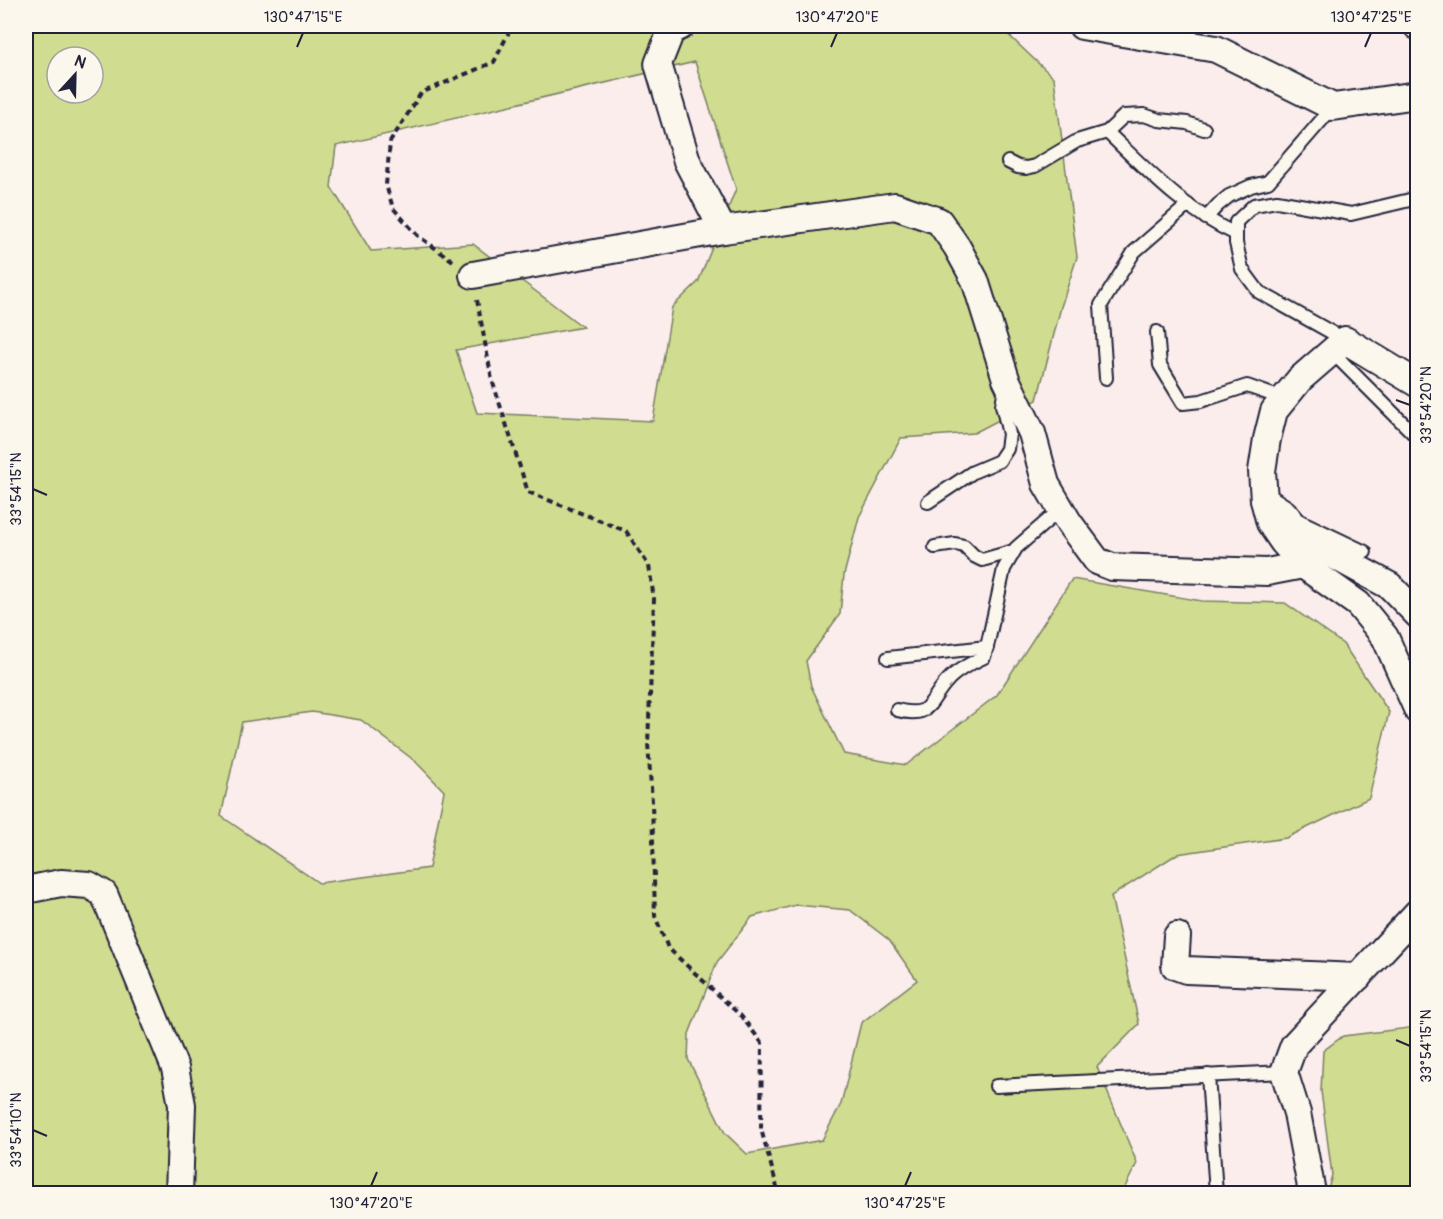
<svg xmlns="http://www.w3.org/2000/svg" width="1443" height="1219" viewBox="0 0 1443 1219" font-family="Pangolin,sans-serif">
	<rect width="100%" height="100%" fill="#faedeb"/>
	<filter id="ink" filterUnits="userSpaceOnUse"><feTurbulence type="fractalNoise" baseFrequency=".0167" numOctaves="2"/><feDisplacementMap in="SourceGraphic" scale="12" xChannelSelector="R" yChannelSelector="G"/><feConvolveMatrix kernelMatrix="1 2 1 2 8 2 1 2 1" color-interpolation-filters="sRGB"/></filter>
	<g filter="url(#ink)">
		<g fill="#d0dc8f" stroke="#797f65" stroke-width="1.5" fill-rule="evenodd">
			<path d="M 26,26 L 999,26 L 1054,78 L 1077,257 L 1061,307 L 1037,400 L 974,433 L 901,438 L 859,517 L 844,575 L 840,614 L 806,661 L 811,686 L 844,754 L 906,765 L 997,695 L 1072,579 L 1202,601 L 1285,603 L 1343,644 L 1389,712 L 1369,798 L 1286,838 L 1177,854 L 1111,896 L 1139,1024 L 1097,1067 L 1137,1163 L 1122,1193 L 26,1193 ZM 57,57 L 93,57 L 93,93 L 57,93 ZM 695,62 L 736,189 L 698,282 L 672,307 L 653,421 L 477,413 L 456,350 L 583,327 L 473,244 L 371,251 L 331,187 L 336,146 ZM 312,712 L 361,720 L 415,761 L 444,791 L 429,868 L 319,883 L 221,816 L 242,722 ZM 796,905 L 850,910 L 889,940 L 917,980 L 861,1023 L 841,1104 L 822,1140 L 747,1154 L 725,1133 L 688,1059 L 689,1034 L 717,962 L 752,917 Z"/>
			<path d="M 1417,1027 L 1417,1193 L 1327,1193 L 1332,1175 L 1321,1091 L 1323,1051 L 1343,1036 Z"/>
		</g>
		<g fill="none" stroke-linecap="round" stroke-linejoin="round">
			<g stroke="#22223b" stroke-width="16">
				<g id="lane">
					<path d="M 1107,132 C 1146,169 1186,212 1236,234"/>
					<path d="M 1008,162 L 1018,167 L 1026,168 L 1035,166 L 1077,141 L 1107,132 L 1124,116 L 1144,115 L 1159,120 L 1187,123 L 1204,129"/>
					<path d="M 1206,218 L 1218,205 L 1229,196 L 1251,186 L 1268,182 L 1333,107"/>
					<path d="M 1157,332 L 1160,365 L 1183,403 L 1201,401 L 1247,386 L 1284,399"/>
					<path d="M 1345,340 L 1259,292 L 1242,269 L 1236,243 L 1236,222 L 1254,205 L 1277,201 L 1351,214 L 1418,198"/>
					<path d="M 1332,352 L 1418,438"/>
					<path d="M 1106,378 L 1101,305 L 1134,252 L 1188,205"/>
					<path d="M 928,502 L 973,472 L 999,461 L 1007,449 L 1009,434 L 1002,405 L 1005,387"/>
					<path d="M 1298,520 L 1365,552"/>
					<path d="M 935,547 L 955,544 L 964,546 L 974,556 L 982,560 L 1014,551"/>
					<path d="M 888,658 L 987,647 L 1004,569 L 1016,548 L 1061,509"/>
					<path d="M 897,710 C 932,719 928,701 948,680 C 957,670 971,663 984,657 L 987,647"/>
					<path d="M 1208,1075 L 1216,1194"/>
					<path d="M 996,1086 L 1284,1072"/>
				</g>
			</g>
			<g stroke="#22223b" stroke-width="30">
				<g id="street">
					<path d="M 681,26 L 671,31 L 658,64 L 687,161 L 723,230"/>
					<path d="M 1082,26 L 1216,49 L 1333,107 L 1418,95"/>
					<path d="M 1417,26 L 1418,26"/>
					<path d="M 473,275 L 723,230 L 895,206 L 939,221 L 957,247 L 975,280 L 1006,379 L 1032,433 L 1046,484 L 1069,523 L 1097,561 L 1112,567 L 1267,572 L 1303,565"/>
					<path d="M 1418,384 L 1345,340 L 1300,379 L 1274,411 L 1267,439 L 1262,471 L 1264,500 L 1270,523 L 1283,542 L 1303,565 L 1358,604 L 1385,637 L 1418,711"/>
					<path d="M 1264,500 L 1284,513 L 1307,541 L 1390,586 L 1418,615"/>
					<path d="M 26,890 L 61,883 L 89,885 L 104,894 L 175,1068 L 182,1105 L 179,1194"/>
					<path d="M 1177,936 L 1175,966 L 1186,970 L 1358,977"/>
					<path d="M 1309,1194 L 1311,1187 L 1297,1113 L 1284,1072 L 1294,1045 L 1418,912"/>
				</g>
			</g>
			<g stroke="#22223b" stroke-width="4" stroke-dasharray="6 4.5" stroke-linecap="butt">
				<path d="M 453,261 L 417,235 L 393,208 L 386,185 L 390,142 L 421,93 L 494,62 L 512,26"/>
				<path d="M 477,300 L 492,380 L 528,492 L 626,531 L 649,566 L 654,599 L 648,743 L 652,802 L 655,916 L 668,948 L 741,1016 L 762,1043 L 761,1129 L 779,1194"/>
			</g>
			<use href="#lane" stroke="#fbf7ec" stroke-width="12"/>
			<use href="#street" stroke="#fbf7ec" stroke-width="26"/>
		</g>
	</g>
	<path fill="none" stroke="#22223b" stroke-width="2" d="M 297,47 L 303,33M 831,47 L 837,33M 1365,47 L 1371,33M 1396,400 L 1410,405M 33,489 L 47,495M 1396,1040 L 1410,1046M 33,1130 L 47,1136M 371,1186 L 377,1172M 905,1186 L 911,1172"/>
	<rect width="1443" height="1219" fill="none" stroke="#fbf7ec" stroke-width="66"/>
	<g transform="translate(75 75) rotate(22)"><circle r="28" fill="#fbf7ec" stroke="#a4a2a5" stroke-width="1.5"/>
	<path d="M0-4.5L10 22L0 15L-10 22Z" fill="#22223b"/>
	<text y="-9" font-size="16" font-weight="bold" text-anchor="middle" fill="#22223b">N</text>
	</g>
	<rect x="33" y="33" width="1377" height="1153" fill="none" stroke="#22223b" stroke-width="2"/>
	<g font-size="15" text-anchor="middle" fill="#22223b">
		<text x="303" y="22">130°47'15"E</text>
		<text x="837" y="22">130°47'20"E</text>
		<text x="1371" y="22">130°47'25"E</text>
		<text transform="translate(1426 405) rotate(-90)" y="5">33°54'20"N</text>
		<text transform="translate(16 489) rotate(-90)" y="5">33°54'15"N</text>
		<text transform="translate(1426 1046) rotate(-90)" y="5">33°54'15"N</text>
		<text transform="translate(16 1130) rotate(-90)" y="5">33°54'10"N</text>
		<text x="371" y="1208">130°47'20"E</text>
		<text x="905" y="1208">130°47'25"E</text>
	</g>
</svg>
